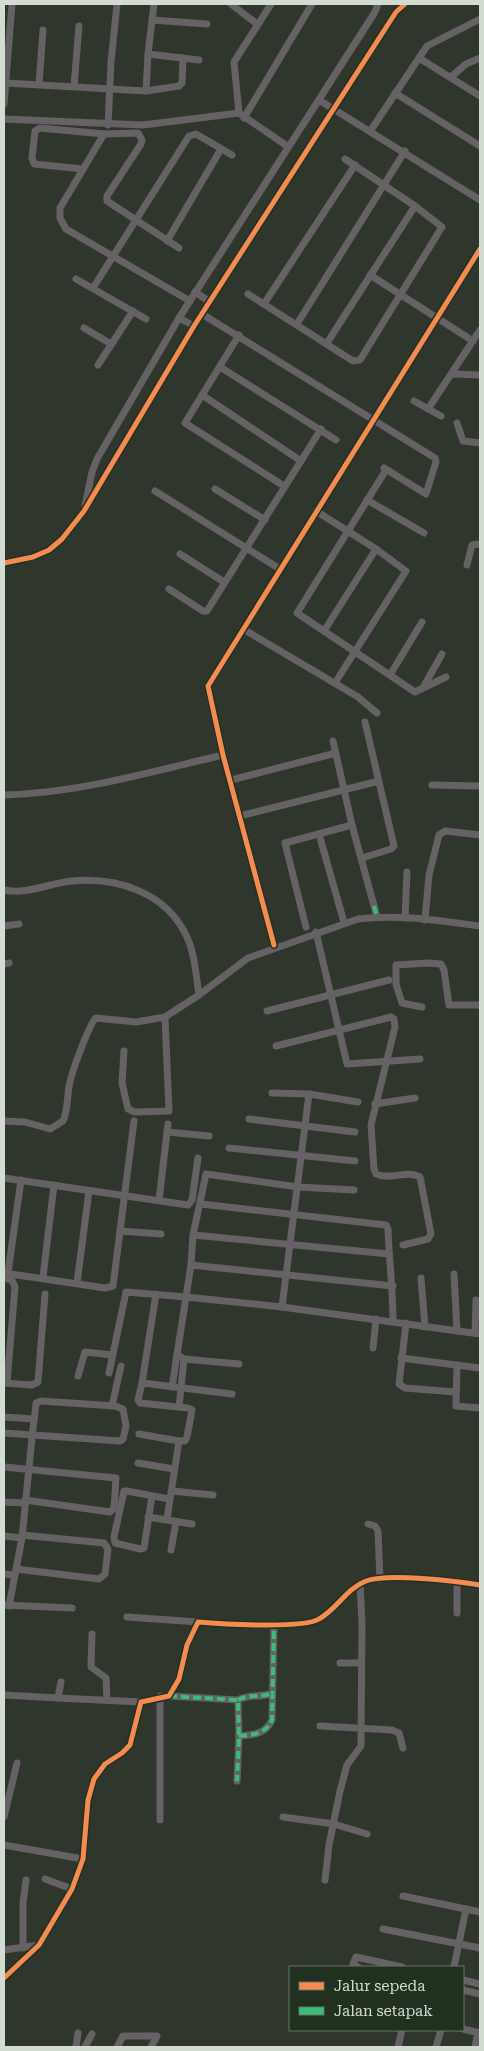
<svg xmlns="http://www.w3.org/2000/svg" width="484" height="2051" viewBox="0 0 484 2051" font-family="'Roboto Serif',serif">
	<rect width="100%" height="100%" fill="#2f372d"/>
	<g fill="none" stroke-linecap="round" stroke-linejoin="round">
		<g stroke="#656164" stroke-width="7">
			<path d="M 231,4 L 257,24"/>
			<path d="M 271,4 L 234,62 L 239,113 L 287,146"/>
			<path d="M 152,20 L 207,24"/>
			<path d="M 148,54 L 199,60"/>
			<path d="M 419,58 L 480,96"/>
			<path d="M 451,77 L 466,64 L 480,58"/>
			<path d="M 5,83 L 146,91 L 179,86 L 182,83 L 183,58"/>
			<path d="M 39,84 L 43,30"/>
			<path d="M 74,86 L 79,26"/>
			<path d="M 146,91 L 148,54 L 154,4"/>
			<path d="M 395,93 L 480,146"/>
			<path d="M 319,100 L 480,200"/>
			<path d="M 4,104 L 12,4"/>
			<path d="M 244,118 L 312,4"/>
			<path d="M 4,119 L 143,125 L 239,113"/>
			<path d="M 108,125 L 111,62 L 117,4"/>
			<path d="M 371,130 L 427,46 L 480,19"/>
			<path d="M 104,134 L 60,208 L 60,218 L 66,229 L 190,301"/>
			<path d="M 83,169 L 34,164 L 32,158 L 35,131 L 40,128 L 104,134 L 138,133 L 142,140 L 141,144 L 107,196 L 107,201 L 179,248"/>
			<path d="M 167,241 L 221,149"/>
			<path d="M 370,275 L 473,341"/>
			<path d="M 76,279 L 146,319"/>
			<path d="M 93,288 L 189,136 L 196,134 L 232,155"/>
			<path d="M 195,292 L 210,302"/>
			<path d="M 248,294 L 353,361 L 360,360 L 442,227 L 415,206 L 345,159"/>
			<path d="M 264,304 L 355,165"/>
			<path d="M 202,314 L 435,458 L 436,462 L 426,494 L 384,468"/>
			<path d="M 179,318 L 194,326"/>
			<path d="M 297,324 L 405,151"/>
			<path d="M 84,328 L 111,344"/>
			<path d="M 239,335 L 185,423 L 284,486"/>
			<path d="M 327,343 L 415,206"/>
			<path d="M 98,365 L 133,311"/>
			<path d="M 220,367 L 336,440"/>
			<path d="M 453,374 L 480,375"/>
			<path d="M 202,395 L 301,461"/>
			<path d="M 414,401 L 441,416"/>
			<path d="M 428,409 L 480,330"/>
			<path d="M 457,423 L 463,441 L 480,443"/>
			<path d="M 386,470 L 297,613 L 415,692 L 446,677"/>
			<path d="M 215,489 L 265,520"/>
			<path d="M 155,491 L 280,569"/>
			<path d="M 367,500 L 424,533"/>
			<path d="M 85,506 L 92,472 L 97,459 L 179,318 L 375,12 L 378,4"/>
			<path d="M 316,511 L 376,549 L 406,571 L 335,683"/>
			<path d="M 180,554 L 224,582"/>
			<path d="M 4,563 L 33,557 L 49,550 L 62,539 L 84,511 L 194,326 L 396,12 L 405,4"/>
			<path d="M 467,565 L 472,545 L 480,544"/>
			<path d="M 169,589 L 203,611 L 207,611 L 321,429"/>
			<path d="M 243,629 L 358,697 L 377,713"/>
			<path d="M 324,631 L 376,549"/>
			<path d="M 390,675 L 422,622"/>
			<path d="M 424,686 L 442,654"/>
			<path d="M 333,741 L 352,825 L 377,917"/>
			<path d="M 231,780 L 336,753"/>
			<path d="M 432,785 L 480,786"/>
			<path d="M 4,795 C 79,793 150,772 223,755"/>
			<path d="M 240,816 L 379,781"/>
			<path d="M 319,834 L 343,919"/>
			<path d="M 362,858 L 391,849 L 394,846 L 365,722"/>
			<path d="M 4,890 C 27,895 49,883 72,881 C 117,877 165,892 186,935 C 195,953 196,976 199,995"/>
			<path d="M 405,918 L 407,872"/>
			<path d="M 425,920 L 429,875 L 439,835 L 445,831 L 480,835"/>
			<path d="M 4,926 L 19,924"/>
			<path d="M 306,927 L 285,843 L 352,825"/>
			<path d="M 316,932 L 347,1064 L 420,1059"/>
			<path d="M 274,945 L 223,755 L 208,686 L 480,249"/>
			<path d="M 4,964 L 9,963"/>
			<path d="M 422,1007 L 402,1003 L 396,984 L 396,965 L 428,963 L 441,964 L 444,970 L 449,1005 L 480,1005"/>
			<path d="M 267,1011 L 389,980"/>
			<path d="M 276,1046 L 391,1017 L 394,1019 L 395,1027 L 371,1125 L 374,1169 L 376,1174 C 389,1181 407,1169 420,1177 L 431,1234 L 428,1239 L 403,1245"/>
			<path d="M 124,1051 L 122,1083 L 128,1109 L 135,1112 L 169,1111 L 165,1017"/>
			<path d="M 272,1093 L 309,1094 L 358,1102"/>
			<path d="M 309,1094 L 282,1307 L 480,1334"/>
			<path d="M 375,1104 L 415,1098"/>
			<path d="M 249,1119 L 355,1132"/>
			<path d="M 4,1121 L 25,1122 L 50,1129 L 63,1121 C 68,1110 67,1098 69,1087 C 70,1076 90,1022 96,1018 L 136,1022 L 165,1017 L 199,995 L 248,958 L 358,919 C 399,914 440,921 480,926"/>
			<path d="M 167,1132 L 209,1136"/>
			<path d="M 229,1148 L 355,1161"/>
			<path d="M 4,1178 L 188,1205 L 192,1200 L 198,1158"/>
			<path d="M 159,1200 L 168,1124"/>
			<path d="M 201,1204 L 386,1225 L 388,1229 C 389,1260 393,1290 393,1321"/>
			<path d="M 120,1231 L 161,1234"/>
			<path d="M 193,1235 L 389,1254"/>
			<path d="M 191,1265 L 393,1286"/>
			<path d="M 4,1273 L 105,1288 L 113,1286 L 134,1121"/>
			<path d="M 8,1273 L 21,1180"/>
			<path d="M 454,1274 L 457,1331"/>
			<path d="M 43,1277 L 54,1185"/>
			<path d="M 4,1278 L 12,1280 L 15,1287 L 7,1383"/>
			<path d="M 421,1278 L 425,1327"/>
			<path d="M 77,1283 L 89,1191"/>
			<path d="M 156,1294 L 142,1383 L 232,1394"/>
			<path d="M 406,1323 L 399,1384 L 405,1388 L 455,1392"/>
			<path d="M 475,1333 L 476,1300"/>
			<path d="M 373,1348 L 376,1319"/>
			<path d="M 177,1354 L 184,1359 L 179,1407"/>
			<path d="M 401,1358 L 480,1368"/>
			<path d="M 184,1359 L 239,1364"/>
			<path d="M 457,1365 L 456,1406 L 480,1408"/>
			<path d="M 109,1373 L 126,1292 L 186,1297 L 191,1265 L 193,1235 L 206,1174 L 298,1187 L 354,1190"/>
			<path d="M 78,1376 L 85,1352 L 112,1355"/>
			<path d="M 4,1383 L 32,1385 L 38,1382 L 45,1294"/>
			<path d="M 142,1383 L 138,1400 L 140,1403 L 188,1408 L 192,1410 L 187,1437 L 185,1441 L 179,1441 L 167,1519"/>
			<path d="M 172,1387 L 186,1297 L 282,1307"/>
			<path d="M 112,1406 L 121,1366"/>
			<path d="M 4,1417 L 34,1419"/>
			<path d="M 4,1433 L 120,1441 L 123,1439 L 126,1426 L 123,1409 L 115,1406 L 41,1401 L 36,1403 C 35,1415 33,1426 32,1438 L 22,1538 L 9,1606"/>
			<path d="M 139,1434 L 179,1441"/>
			<path d="M 138,1463 L 174,1469"/>
			<path d="M 4,1467 L 116,1478 L 114,1508 L 110,1512 L 25,1500"/>
			<path d="M 172,1491 L 213,1495"/>
			<path d="M 152,1496 L 144,1548 L 140,1549 L 115,1543 L 114,1537 L 124,1491 L 127,1491 L 169,1499"/>
			<path d="M 4,1502 L 25,1503"/>
			<path d="M 148,1517 L 192,1524"/>
			<path d="M 368,1524 L 375,1526 L 378,1531 L 380,1579"/>
			<path d="M 4,1536 L 22,1538"/>
			<path d="M 171,1550 L 176,1522"/>
			<path d="M 16,1569 L 99,1579 L 105,1574 L 108,1549 L 104,1543 L 22,1535"/>
			<path d="M 4,1574 L 15,1575"/>
			<path d="M 457,1581 L 457,1613"/>
			<path d="M 4,1605 L 72,1608"/>
			<path d="M 127,1617 L 198,1622"/>
			<path d="M 92,1634 L 91,1667 L 106,1678 L 107,1700"/>
			<path d="M 340,1663 L 361,1663"/>
			<path d="M 61,1682 L 58,1698 L 141,1702"/>
			<path d="M 4,1695 L 58,1698"/>
			<path d="M 160,1696 L 160,1820"/>
			<path d="M 169,1696 L 238,1700 L 239,1736 L 237,1781"/>
			<path d="M 238,1700 C 248,1694 261,1698 272,1693"/>
			<path d="M 320,1726 L 392,1730 L 399,1733 L 403,1748"/>
			<path d="M 239,1736 C 253,1735 266,1734 272,1720 L 274,1624"/>
			<path d="M 4,1817 L 17,1763"/>
			<path d="M 283,1817 L 334,1824 L 367,1834"/>
			<path d="M 4,1845 L 83,1859"/>
			<path d="M 45,1879 L 72,1889"/>
			<path d="M 325,1880 L 329,1845 L 340,1791 L 347,1765 L 361,1746 L 362,1623 L 360,1584"/>
			<path d="M 403,1896 L 480,1912"/>
			<path d="M 383,1929 L 480,1948"/>
			<path d="M 23,1948 L 23,1903 L 26,1880"/>
			<path d="M 4,1950 L 39,1945"/>
			<path d="M 358,1967 L 353,1964 L 356,1957 L 402,1967"/>
			<path d="M 454,1967 L 466,1909"/>
			<path d="M 4,1978 L 39,1945 L 72,1889 L 83,1859 L 88,1800 L 94,1779 L 105,1764 L 122,1753 L 130,1745 L 141,1702 L 169,1696 L 179,1679 L 187,1645 L 198,1622 C 220,1624 303,1629 319,1619 C 337,1609 347,1588 366,1581 C 390,1573 454,1581 480,1585"/>
			<path d="M 463,1980 L 480,1984"/>
			<path d="M 463,1990 L 480,1994"/>
			<path d="M 463,2029 L 480,2033"/>
			<path d="M 76,2047 L 78,2033"/>
			<path d="M 85,2047 L 92,2034"/>
			<path d="M 117,2047 L 123,2036 L 157,2036 L 151,2047"/>
			<path d="M 398,2047 L 402,2030"/>
			<path d="M 436,2047 L 441,2030"/>
			<path d="M 475,2047 L 478,2033"/>
		</g>
		<g stroke="#3abd76" stroke-width="4" stroke-dasharray="8 4" stroke-linecap="butt">
			<path d="M 374,906 L 377,917"/>
			<path d="M 169,1696 L 238,1700 L 239,1736 L 237,1781"/>
			<path d="M 238,1700 C 248,1694 261,1698 272,1693"/>
			<path d="M 239,1736 C 253,1735 266,1734 272,1720 L 274,1624"/>
		</g>
		<g stroke="#22311f" stroke-width="8">
			<g id="cycleway">
				<path d="M 4,563 L 33,557 L 49,550 L 62,539 L 84,511 L 194,326 L 396,12 L 405,4"/>
				<path d="M 274,945 L 223,755 L 208,686 L 480,249"/>
				<path d="M 4,1978 L 39,1945 L 72,1889 L 83,1859 L 88,1800 L 94,1779 L 105,1764 L 122,1753 L 130,1745 L 141,1702 L 169,1696 L 179,1679 L 187,1645 L 198,1622 C 220,1624 303,1629 319,1619 C 337,1609 347,1588 366,1581 C 390,1573 454,1581 480,1585"/>
			</g>
		</g>
		<use href="#cycleway" stroke="#f68b52" stroke-width="5"/>
	</g>
	<rect width="484" height="2051" fill="none" stroke="#d2dcd1" stroke-width="10"/>
	<rect x="289" y="1966" width="175" height="65" fill="#22311f" stroke="#687566"/>
	<rect x="299" y="1982" width="25" height="8" fill="#f68b52" stroke="#687566"/>
	<text x="334" y="1991" font-size="15" fill="#d2dcd1">Jalur sepeda</text>
	<rect x="299" y="2007" width="25" height="8" fill="#3abd76" stroke="#687566"/>
	<text x="334" y="2016" font-size="15" fill="#d2dcd1">Jalan setapak</text>
</svg>
